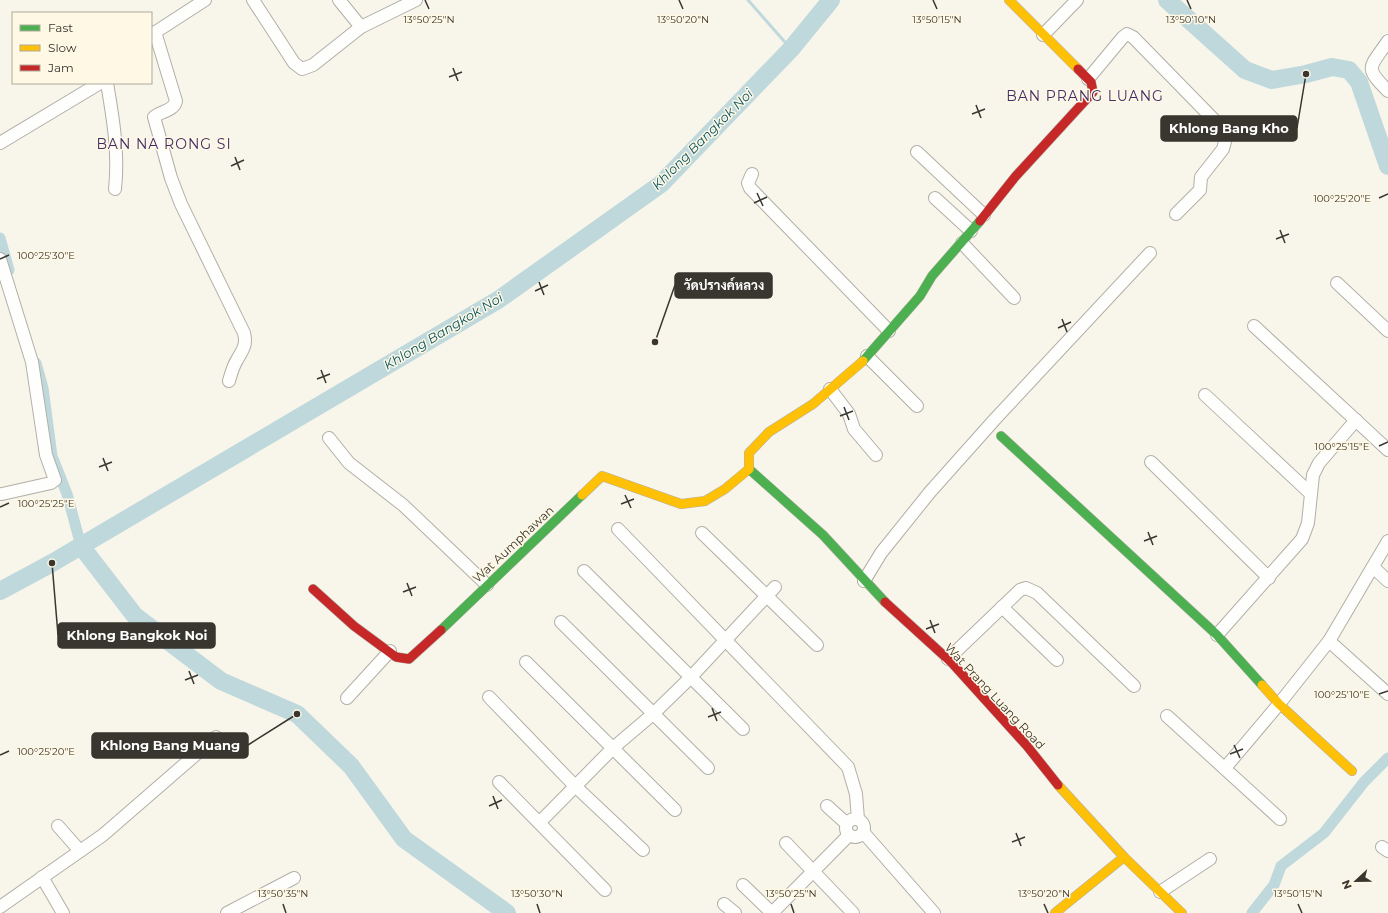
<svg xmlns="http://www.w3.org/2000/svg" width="1388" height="913" viewBox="0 0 1388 913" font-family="Montserrat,Sarabun,sans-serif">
	<rect width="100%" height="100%" fill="#f8f5eb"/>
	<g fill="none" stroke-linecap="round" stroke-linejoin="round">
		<path stroke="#bfd8dc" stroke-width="3" d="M 748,0 L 791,49"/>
		<g stroke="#bfd8dc" stroke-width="11">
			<path d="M 0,238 L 9,270"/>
			<path d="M 36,363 L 43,388 L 52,456 L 67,494 L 81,546"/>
			<path d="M 1252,913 L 1274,885 L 1281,866 L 1324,833 L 1364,782 L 1388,758"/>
		</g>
		<g stroke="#bfd8dc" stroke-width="18">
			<path d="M 1167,0 L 1245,70 L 1272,80 L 1306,74 L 1332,67 L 1349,70 L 1359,82 L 1388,166"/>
			<path d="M 81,546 L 135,616 L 221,681 L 297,714 L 351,766 L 404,839 L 507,913"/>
			<path d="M 0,591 L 52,563 L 498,300 L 661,184 L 791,49 L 831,0"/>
		</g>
		<g stroke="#b2afa8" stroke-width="14">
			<g id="street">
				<path d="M 253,0 L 294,63 L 302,69 L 313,65 L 361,27 L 416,0"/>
				<path d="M 339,0 L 361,27"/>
				<path d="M 155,32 L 176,101 C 174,111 161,111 154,117 L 171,178 L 181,204 L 244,333 C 247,345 243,349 237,360 C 233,366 231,374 229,381"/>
				<path d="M 151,35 L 205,0"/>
				<path d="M 1043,35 L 1077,0"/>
				<path d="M 1388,41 C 1370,68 1363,66 1388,91"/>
				<path d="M 1088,79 L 1123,37 L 1127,34 L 1133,37 L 1222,128 L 1226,138 L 1223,149 L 1201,177 L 1200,190 L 1176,214"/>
				<path d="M 107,83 C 113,118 119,154 115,189"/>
				<path d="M 0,143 L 100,83"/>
				<path d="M 917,152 L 984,215"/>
				<path d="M 752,174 L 748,183 L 750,188 L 889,331"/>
				<path d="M 935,198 L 971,231"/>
				<path d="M 962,243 L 1014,298"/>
				<path d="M 0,259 L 32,362 L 46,455 L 55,480 L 51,483 L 2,494"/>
				<path d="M 1337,283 L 1388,331"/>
				<path d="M 1254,326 L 1388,450"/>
				<path d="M 867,356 L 917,406"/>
				<path d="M 830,389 L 849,414 L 854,429 L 876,455"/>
				<path d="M 1205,395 L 1310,493"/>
				<path d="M 329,438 L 349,463 L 403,505 L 487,585"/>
				<path d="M 1151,462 L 1269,578"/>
				<path d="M 618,529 L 848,767 L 856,794 L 858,819"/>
				<path d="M 702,533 L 817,645"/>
				<path d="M 1373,567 L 1388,581"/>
				<path d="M 584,571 L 743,729"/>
				<path d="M 864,581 L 881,553 L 930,492 L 996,418 L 1150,253"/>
				<path d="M 1002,607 L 1057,660"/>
				<path d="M 561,622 L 708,768"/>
				<path d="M 1217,635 L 1302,539 L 1308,523 L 1313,475 L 1319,463 L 1356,420"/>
				<path d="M 1329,641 L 1388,694"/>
				<path d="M 948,659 L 1020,590 L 1026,588 L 1037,593 L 1134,686"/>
				<path d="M 526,662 L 675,810"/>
				<path d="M 489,697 L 575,786 L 643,850"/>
				<path d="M 347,698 L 390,651"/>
				<path d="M 1167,716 L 1280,819"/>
				<path d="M 1225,768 L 1279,704 L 1329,641 L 1388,541"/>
				<path d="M 499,782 L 605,890"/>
				<path d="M 827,806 L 847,824"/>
				<circle cx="855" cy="828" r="9"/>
				<path d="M 540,822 L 613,748 L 653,714 L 691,677 L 775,587"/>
				<path d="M 58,826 L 80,851"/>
				<path d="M 863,832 L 934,913"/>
				<path d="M 786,843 L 853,913"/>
				<path d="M 1382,847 L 1388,851"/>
				<path d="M 42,877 L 63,913"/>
				<path d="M 743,885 L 772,913"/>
				<path d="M 1160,892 L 1210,859"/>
				<path d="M 724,904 L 735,913"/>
				<path d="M 0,907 L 103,835 L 216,737"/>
				<path d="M 227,913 L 294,878"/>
				<path d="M 772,913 L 849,835"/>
			</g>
		</g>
		<g stroke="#b2afa8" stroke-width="10">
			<g id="fast">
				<path d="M 863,361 L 920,296 L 932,276 L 980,221"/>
				<path d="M 1001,436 L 1217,635 L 1262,685"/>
				<path d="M 749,469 L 823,535 L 885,602"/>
				<path d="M 441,630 L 582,495"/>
			</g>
		</g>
		<g stroke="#b2afa8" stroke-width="10">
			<g id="slow">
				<path d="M 1009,0 L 1078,69"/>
				<path d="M 749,469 L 749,453 L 769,432 L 813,404 L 863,361"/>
				<path d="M 582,495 L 602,476 L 681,504 L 705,501 L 725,489 L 749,469"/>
				<path d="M 1262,685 L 1279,704 L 1352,771"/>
				<path d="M 1058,785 L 1124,857 L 1182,913"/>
				<path d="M 1055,913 L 1124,857"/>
			</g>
		</g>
		<g stroke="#b2afa8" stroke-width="10">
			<g id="jam">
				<path d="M 980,221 L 1015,177 L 1093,92 L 1091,82 L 1078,69"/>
				<path d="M 313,589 L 354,626 L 396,657 L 409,659 L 441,630"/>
				<path d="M 885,602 L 952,663 L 1027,746 L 1058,785"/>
			</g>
		</g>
		<use href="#street" stroke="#fefefc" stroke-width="12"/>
		<use href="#fast" stroke="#4caf50" stroke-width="9"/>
		<use href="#slow" stroke="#ffc107" stroke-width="9"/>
		<use href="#jam" stroke="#c62828" stroke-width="9"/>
	</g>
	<path fill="none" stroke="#38362f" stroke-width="1.5" d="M 425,0 L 429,9M 679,0 L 683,9M 933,0 L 937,9M 1187,0 L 1191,9M 453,68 L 458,81M 449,77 L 462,72M 976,105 L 981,118M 972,114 L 985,109M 235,157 L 240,170M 231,166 L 244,160M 757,193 L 763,206M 1379,198 L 1388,194M 754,203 L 767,197M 1280,230 L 1285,243M 1276,239 L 1289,234M 0,259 L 9,255M 539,282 L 544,295M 535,291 L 548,285M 1062,319 L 1067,332M 1058,328 L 1071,322M 321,370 L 326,383M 317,379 L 330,374M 844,407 L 849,420M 840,416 L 853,411M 1379,446 L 1388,442M 103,458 L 108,471M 99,467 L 112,462M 625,495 L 631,508M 621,504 L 634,499M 0,507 L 9,503M 1148,532 L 1153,545M 1144,541 L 1157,536M 407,583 L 412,596M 403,592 L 416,587M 930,620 L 935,633M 926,629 L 939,624M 189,671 L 194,684M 185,680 L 198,675M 1379,694 L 1388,691M 712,708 L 717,721M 708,717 L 721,712M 1234,745 L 1240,758M 1230,754 L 1243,749M 0,755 L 9,751M 493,796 L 498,809M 489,806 L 502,800M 1016,833 L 1021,846M 1012,842 L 1025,837M 283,904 L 286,913M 537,904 L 540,913M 791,904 L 794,913M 1044,904 L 1048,913M 1298,904 L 1302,913"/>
	<g text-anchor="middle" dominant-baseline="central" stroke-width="3" stroke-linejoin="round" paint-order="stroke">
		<g font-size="12" fill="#38362f" stroke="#fef8e5">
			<text transform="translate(513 544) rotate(-43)">Wat Aumphawan</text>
			<text transform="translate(995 696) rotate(47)">Wat Prang Luang Road</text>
		</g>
		<g font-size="13" font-style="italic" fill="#085564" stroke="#fef8e5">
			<text transform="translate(702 139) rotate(-45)">Khlong Bangkok Noi</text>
			<text transform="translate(443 331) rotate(-31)">Khlong Bangkok Noi</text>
		</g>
		<g font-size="14" letter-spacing="1" fill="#402d68" stroke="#fef8e5">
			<text x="1085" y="96">BAN PRANG LUANG</text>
			<text x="164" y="144">BAN NA RONG SI</text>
		</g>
	</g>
	<g font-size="10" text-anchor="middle" fill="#38362f" stroke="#fef8e5" stroke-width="3" stroke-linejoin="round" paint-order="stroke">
		<text x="429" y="23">13°50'25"N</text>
		<text x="683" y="23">13°50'20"N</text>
		<text x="937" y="23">13°50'15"N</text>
		<text x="1191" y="23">13°50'10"N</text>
		<text x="1342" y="202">100°25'20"E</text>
		<text x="46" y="259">100°25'30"E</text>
		<text x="1342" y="450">100°25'15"E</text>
		<text x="46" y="507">100°25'25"E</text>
		<text x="1342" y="698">100°25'10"E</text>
		<text x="46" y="755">100°25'20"E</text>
		<text x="283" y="897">13°50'35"N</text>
		<text x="537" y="897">13°50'30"N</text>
		<text x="791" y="897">13°50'25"N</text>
		<text x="1044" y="897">13°50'20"N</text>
		<text x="1298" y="897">13°50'15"N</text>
	</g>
	<path fill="none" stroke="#38362f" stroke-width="1.5" d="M1306 74L1297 128M655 342L675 285M52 563L58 635M297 714L248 745"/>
	<g fill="#38362f" stroke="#fef8e5" stroke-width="1.5">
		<circle cx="1306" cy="74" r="4"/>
		<circle cx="655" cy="342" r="4"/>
		<circle cx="52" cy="563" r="4"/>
		<circle cx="297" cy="714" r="4"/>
	</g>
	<g fill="#38362f" stroke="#38362f" stroke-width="1.5">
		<rect x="1161" y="116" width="136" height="25" rx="4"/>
		<rect x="675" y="273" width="97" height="25" rx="4"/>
		<rect x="58" y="623" width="157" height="25" rx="4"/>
		<rect x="92" y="733" width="156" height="25" rx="4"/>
	</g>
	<g font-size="13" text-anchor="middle" font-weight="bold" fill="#fff">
		<text x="1229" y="133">Khlong Bang Kho</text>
		<text x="724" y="290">วัดปรางค์หลวง</text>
		<text x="137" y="640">Khlong Bangkok Noi</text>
		<text x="170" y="750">Khlong Bang Muang</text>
	</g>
	<rect x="12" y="12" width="140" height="72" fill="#fef8e5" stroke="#afaa9c"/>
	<rect x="20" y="25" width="20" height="6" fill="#4caf50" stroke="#afaa9c"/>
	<text x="48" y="32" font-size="12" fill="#38362f">Fast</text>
	<rect x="20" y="45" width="20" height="6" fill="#ffc107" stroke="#afaa9c"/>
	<text x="48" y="52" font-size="12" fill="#38362f">Slow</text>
	<rect x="20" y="65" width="20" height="6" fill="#c62828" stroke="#afaa9c"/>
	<text x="48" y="72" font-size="12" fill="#38362f">Jam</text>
	<g transform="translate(1356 881) rotate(248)" stroke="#fef8e5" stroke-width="3" paint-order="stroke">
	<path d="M0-3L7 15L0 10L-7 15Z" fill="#38362f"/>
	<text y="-6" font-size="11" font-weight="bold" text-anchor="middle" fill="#38362f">N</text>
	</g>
</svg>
